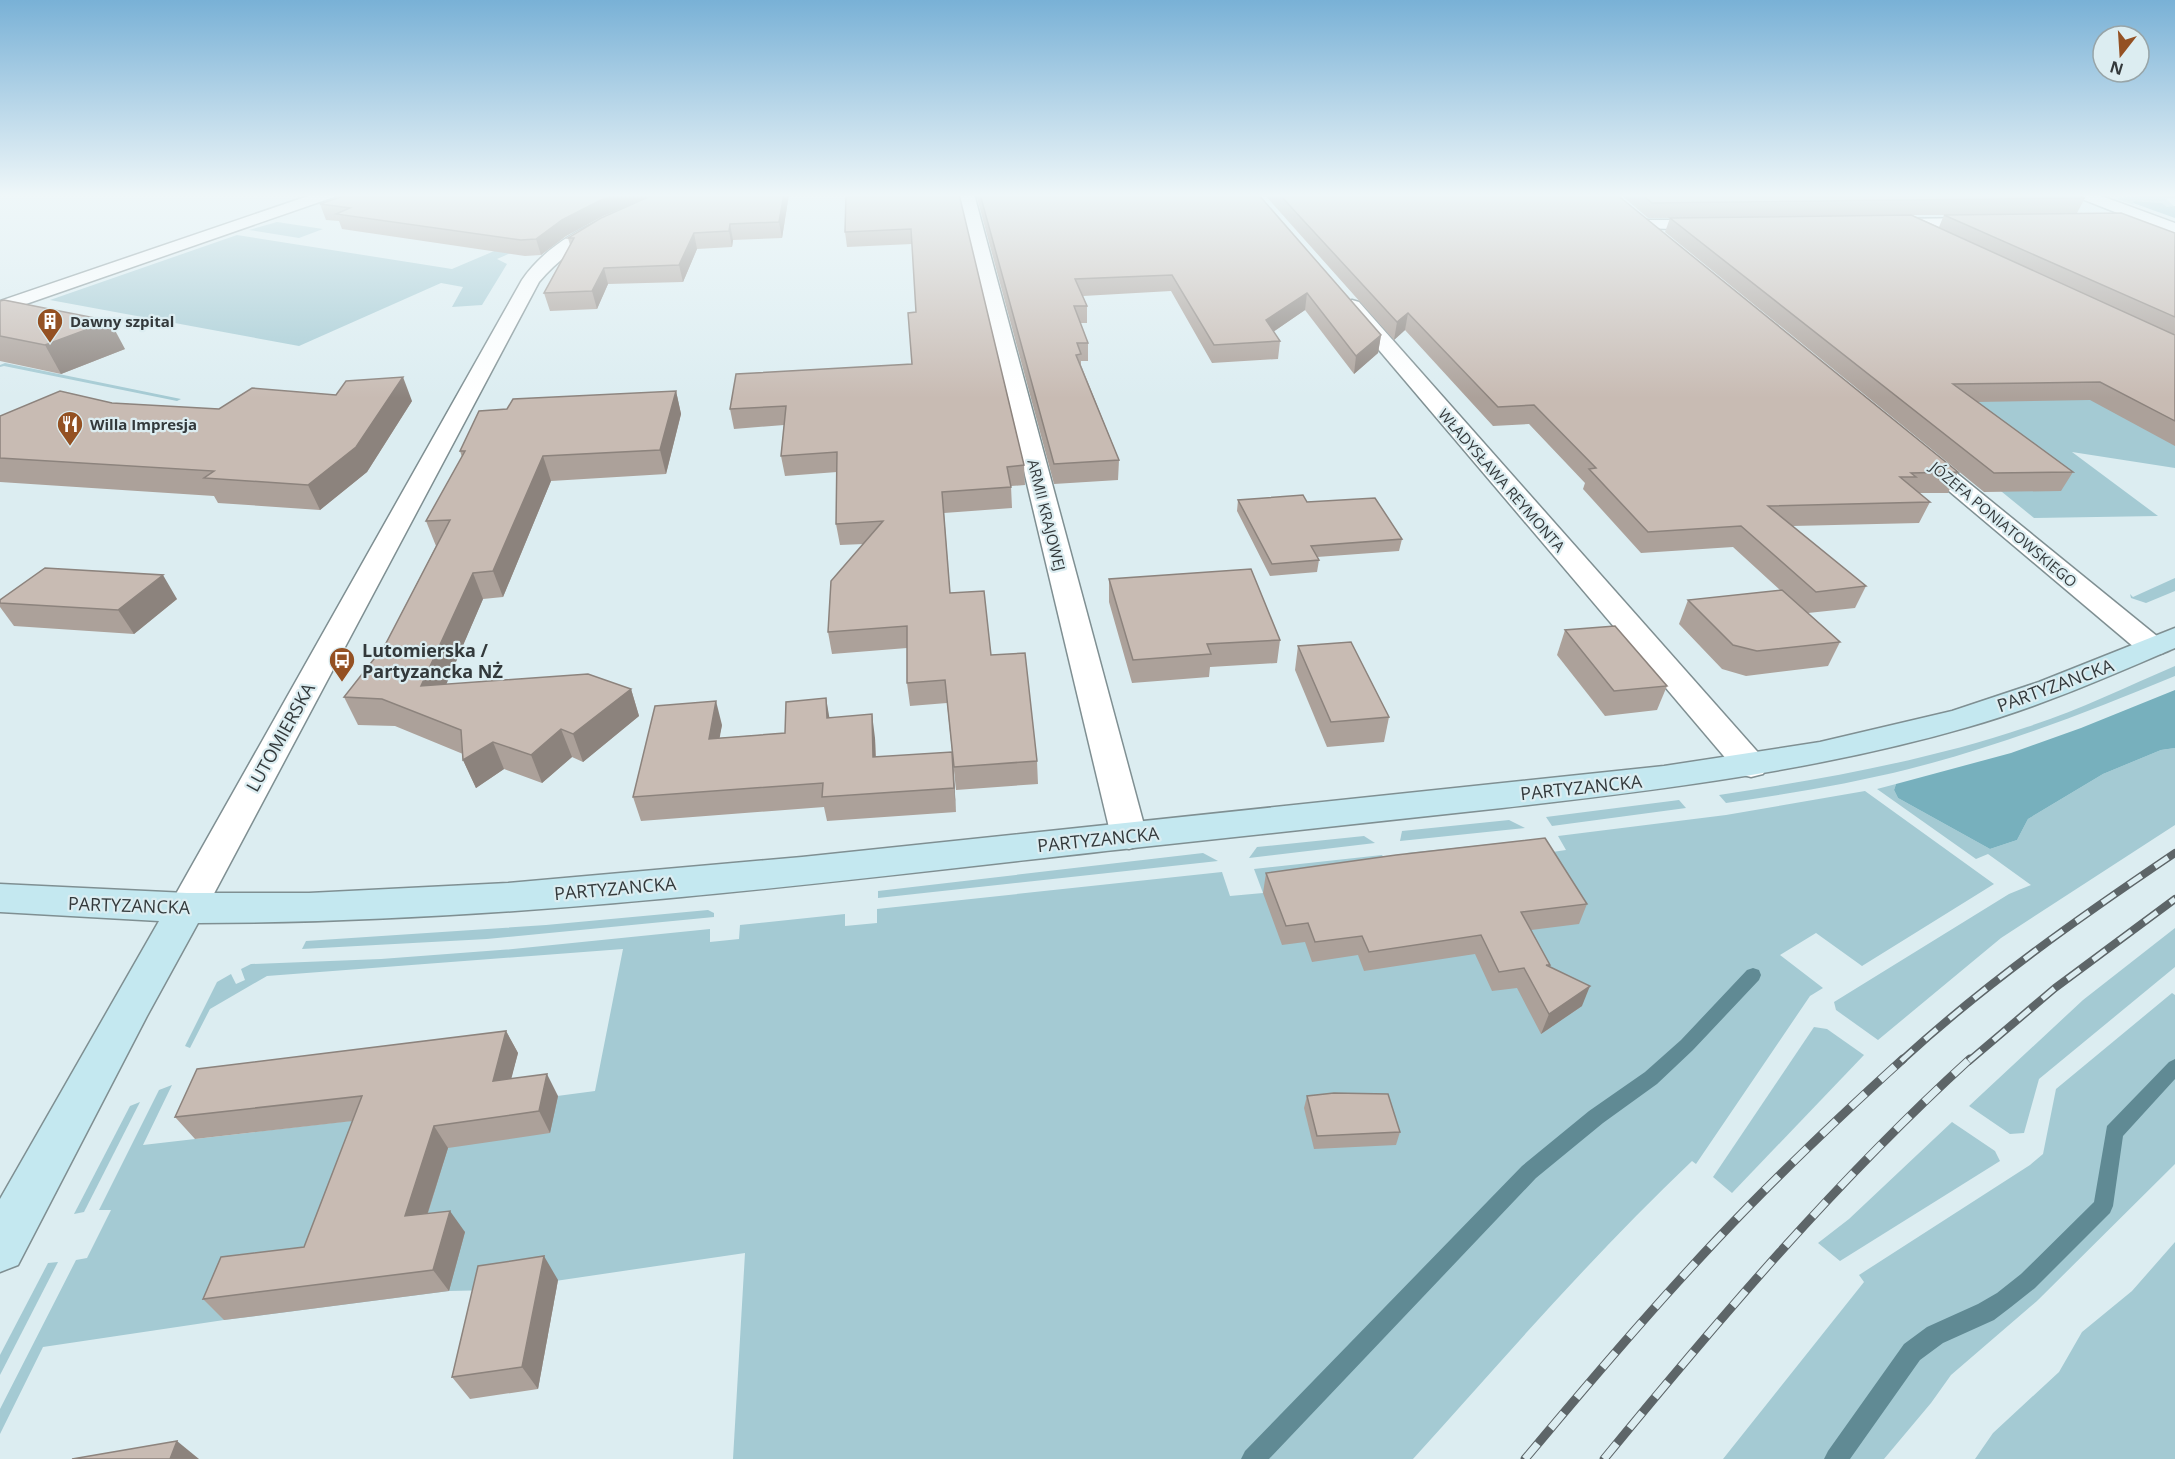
<svg xmlns="http://www.w3.org/2000/svg" width="2175" height="1459" viewBox="0 0 2175 1459" font-family="'Open Sans',sans-serif">
	<rect width="100%" height="100%" fill="#dcedf1"/>
	<g fill="#a4cad3">
		<path d="M 646,194 L 497,259 L 507,264 L 482,305 L 452,307 L 463,287 L 441,283 L 299,346 L 50,300 L 237,235 L 452,269 L 626,195 Z"/>
		<path d="M 2175,194 L 2175,198 L 2165,198 L 2175,207 L 2167,207 L 2162,203 L 2134,201 L 2133,204 L 2146,209 L 2117,199 L 2121,198 L 2113,198 Z"/>
		<path d="M 277,222 L 323,229 L 299,238 L 249,230 Z"/>
		<path d="M 1684,233 L 2175,362 L 2175,468 L 2072,452 L 2158,516 L 2034,518 Z"/>
		<path d="M 5,363 L 181,399 L 177,401 L 4,366 L 0,367 L 0,365 Z"/>
		<path d="M 2175,578 L 2175,591 L 2146,603 L 2131,598 L 2130,594 L 2133,597 Z"/>
		<path d="M 2175,666 L 2175,676 C 2088,712 2000,746 1909,769 C 1849,784 1787,794 1726,803 L 1719,795 C 1822,779 1927,761 2027,727 C 2077,711 2126,687 2175,666 Z"/>
		<path d="M 2175,748 L 2175,825 L 2001,938 L 1878,1040 L 1836,1010 L 1834,1002 L 2009,894 L 2031,885 L 1988,854 L 1976,859 L 1877,789 L 1896,784 L 1894,790 L 1898,798 L 1990,849 L 2017,840 L 2028,819 L 2103,774 L 2161,750 Z"/>
		<path d="M 1865,791 L 1994,884 L 1862,966 L 1816,933 L 1780,955 L 1823,988 L 1810,996 L 1696,1164 L 1692,1161 C 1593,1255 1504,1358 1413,1459 L 733,1459 L 745,1253 L 494,1290 L 449,1291 L 224,1320 L 43,1347 L 0,1434 L 0,1409 L 76,1260 L 87,1258 L 111,1210 L 99,1210 L 159,1090 L 172,1085 L 143,1145 L 505,1103 L 595,1091 L 623,949 L 267,976 L 210,1009 L 190,1048 L 185,1046 L 217,982 L 231,974 L 236,984 L 245,980 L 241,969 L 251,964 L 381,959 L 513,949 L 710,929 L 710,942 L 739,939 L 740,925 L 845,914 L 845,926 L 877,923 L 877,909 L 1222,872 L 1230,896 L 1263,893 L 1254,869 L 1382,855 L 1387,863 L 1411,860 L 1407,853 L 1529,840 L 1539,854 L 1566,850 L 1558,836 L 1726,815 Z"/>
		<path d="M 1679,800 L 1686,808 L 1552,826 L 1546,817 Z"/>
		<path d="M 1509,820 L 1525,828 L 1400,841 L 1402,831 Z"/>
		<path d="M 1364,836 L 1375,843 L 1249,858 L 1257,847 Z"/>
		<path d="M 1203,853 L 1218,861 L 878,898 L 878,891 Z"/>
		<path d="M 708,910 L 714,913 L 714,917 L 487,939 L 302,949 L 306,941 L 546,925 Z"/>
		<path d="M 2175,928 L 2175,967 L 2039,1079 L 2024,1133 L 2010,1134 L 1969,1106 L 2083,1000 Z"/>
		<path d="M 2172,993 L 2175,995 L 2175,1164 L 2037,1301 L 1951,1375 L 1931,1403 L 1884,1459 L 1723,1459 L 1864,1282 L 1859,1275 L 2030,1165 L 2043,1154 L 2056,1089 Z"/>
		<path d="M 1814,1027 L 1827,1029 L 1864,1055 L 1732,1193 L 1713,1177 Z"/>
		<path d="M 140,1102 L 84,1212 L 74,1214 L 130,1106 Z"/>
		<path d="M 1952,1122 L 1995,1151 L 2000,1161 L 1840,1261 L 1818,1243 L 1849,1219 Z"/>
		<path d="M 2175,1242 L 2175,1459 L 1975,1459 L 1993,1433 L 2059,1372 L 2082,1332 L 2132,1291 Z"/>
		<path d="M 58,1262 L 0,1375 L 0,1355 L 48,1263 Z"/>
	</g>
	<g fill="#77b0bd">
		<path d="M 2134,201 L 2162,203 L 2167,207 L 2175,206 L 2175,218 L 2133,203 Z"/>
		<path d="M 2175,690 L 2175,748 L 2161,750 L 2103,774 L 2028,819 L 2017,840 L 1990,849 L 1898,798 L 1894,790 L 1896,784 L 2011,753 L 2081,728 Z"/>
	</g>
	<g fill="none" stroke-linecap="round" stroke-linejoin="round">
		<g fill="#608a94" fill-rule="evenodd">
			<path d="M 1753,968 L 1759,970 L 1761,975 L 1759,980 L 1693,1050 L 1657,1084 L 1603,1123 L 1536,1178 L 1269,1459 L 1241,1459 L 1245,1451 L 1522,1166 L 1589,1111 L 1645,1072 L 1681,1040 L 1747,970 Z"/>
			<path d="M 2175,1059 L 2175,1079 L 2123,1136 L 2113,1206 L 2110,1213 L 2035,1288 L 2011,1307 L 1994,1320 L 1943,1343 L 1920,1360 L 1850,1459 L 1824,1459 L 1828,1451 L 1904,1344 L 1927,1327 L 1978,1304 L 1997,1293 L 2021,1274 L 2094,1202 L 2107,1126 L 2169,1062 Z"/>
		</g>
		<g stroke="#7f8f92" stroke-width="3">
			<g id="minor">
				<path d="M 314,194 L 337,194 L 334,197 L 0,313 L 0,301 Z"/>
				<path d="M 958,194 L 974,194 L 1147,836 L 1142,845 L 1129,849 L 1116,845 L 1111,836 Z"/>
				<path d="M 2074,194 L 2096,194 L 2175,223 L 2175,234 L 2149,225 L 2090,224 L 2088,221 L 2090,218 L 2125,216 L 2077,197 Z"/>
				<path d="M 1984,218 L 1990,220 L 1992,223 L 1990,226 L 1886,229 L 1878,224 L 1886,219 Z"/>
				<path d="M 1644,220 L 1711,220 L 1719,225 L 1711,230 L 1638,228 L 1636,225 L 1638,222 Z"/>
				<path d="M 1352,300 L 1359,302 L 1763,758 L 1768,766 L 1763,774 L 1751,777 L 1739,774 L 1345,310 L 1342,306 L 1345,302 Z"/>
				<path d="M 1919,447 L 1927,449 L 2163,641 L 2167,647 L 2163,653 L 2152,656 L 2141,653 L 1911,459 L 1907,454 L 1911,449 Z"/>
			</g>
		</g>
		<g stroke="#7f8f92" stroke-width="3">
			<path id="tertiary" d="M 662,194 L 683,194 L 680,197 C 629,219 576,238 539,282 L 201,918 L 187,923 L 173,918 L 168,908 L 522,280 C 554,233 612,215 662,194 Z"/>
		</g>
		<g stroke="#7f8f92" stroke-width="3">
			<path id="secondary" d="M 2175,628 L 2175,648 C 2107,677 2039,707 1968,727 C 1816,771 1659,790 1502,808 C 1382,821 1262,834 1142,847 C 829,882 514,923 198,923 L 147,1016 L 18,1265 L 0,1272 L 0,1199 L 159,921 L 0,912 L 0,884 L 187,893 L 309,893 L 508,883 L 802,857 L 1664,766 L 1820,742 L 1952,711 L 2039,682 Z"/>
		</g>
		<use href="#minor" fill="#fff" fill-rule="evenodd"/>
		<use href="#tertiary" fill="#fff" fill-rule="evenodd"/>
		<use href="#secondary" fill="#c4e8f0" fill-rule="evenodd"/>
		<g stroke="#5d6568" stroke-width="8">
			<g id="rail-far1">
				<path d="M 1901,1061 C 1986,983 2080,917 2175,853"/>
				<path d="M 1969,1061 L 2055,988 L 2175,899"/>
			</g>
		</g>
		<g stroke="#5d6568" stroke-width="9">
			<g id="rail">
				<path d="M 1525,1459 C 1597,1373 1670,1287 1748,1207 C 1798,1156 1850,1107 1903,1059"/>
				<path d="M 1604,1459 C 1719,1319 1836,1181 1970,1059"/>
			</g>
		</g>
		<use href="#rail-far1" stroke="#dcedf1" stroke-width="5" stroke-dasharray="16" stroke-linecap="butt"/>
		<use href="#rail" stroke="#dcedf1" stroke-width="7" stroke-dasharray="20" stroke-linecap="butt"/>
	</g>
	<g fill="#aca19a" fill-rule="evenodd">
		<path d="M 349,194 L 789,194 L 782,238 L 733,240 L 732,247 L 697,249 L 683,282 L 608,284 L 597,309 L 550,311 L 544,293 L 570,245 L 568,238 L 642,200 L 603,216 L 566,236 L 541,255 L 525,256 L 342,229 L 339,221 L 326,220 L 320,204 Z"/>
		<path d="M 959,194 L 1024,465 L 1025,485 L 1011,486 L 1012,508 L 944,513 L 950,593 L 991,655 L 1037,761 L 1038,784 L 956,790 L 947,703 L 910,706 L 907,683 L 907,648 L 832,654 L 828,632 L 864,544 L 840,545 L 836,524 L 837,472 L 785,476 L 781,456 L 784,425 L 734,429 L 730,409 L 912,364 L 916,312 L 912,244 L 847,247 L 845,232 Z"/>
		<path d="M 976,194 L 1258,194 L 1381,335 L 1378,353 L 1354,374 L 1305,310 L 1273,332 L 1280,341 L 1278,359 L 1212,363 L 1171,291 L 1083,296 L 1087,306 L 1087,323 L 1080,323 L 1088,343 L 1088,361 L 1081,361 L 1081,365 L 1119,460 L 1118,480 L 1054,484 Z"/>
		<path d="M 1264,194 L 1616,194 L 1958,472 L 1948,493 L 1919,493 L 1930,502 L 1919,523 L 1792,526 L 1866,586 L 1855,608 L 1808,613 L 1840,642 L 1828,666 L 1746,676 L 1722,669 L 1679,624 L 1688,600 L 1781,591 L 1733,547 L 1641,553 L 1583,489 L 1585,483 L 1529,424 L 1493,426 L 1405,330 L 1394,340 Z"/>
		<path d="M 1620,194 L 2075,194 L 2085,198 L 2077,213 L 2175,233 L 2175,446 L 2090,400 L 1977,402 L 2073,472 L 2061,491 L 1984,492 L 1665,232 L 1670,218 L 1648,218 ZM 1912,215 L 1944,215 L 1939,227 Z"/>
		<path d="M 0,301 L 125,349 L 61,374 L 0,361 Z"/>
		<path d="M 676,391 L 681,414 L 666,474 L 551,481 L 503,597 L 483,599 L 446,684 L 631,689 L 639,716 L 583,762 L 572,757 L 542,783 L 504,769 L 476,788 L 463,760 L 463,754 L 395,726 L 358,725 L 344,697 L 385,645 L 436,546 L 426,521 L 462,457 L 460,451 L 507,409 Z"/>
		<path d="M 412,401 L 367,472 L 320,510 L 218,503 L 214,496 L 0,482 L 0,416 L 112,403 L 219,409 Z"/>
		<path d="M 1238,500 L 1307,502 L 1402,539 L 1399,551 L 1317,557 L 1319,560 L 1317,572 L 1270,576 L 1237,511 Z"/>
		<path d="M 1109,579 L 1280,640 L 1277,663 L 1210,667 L 1209,677 L 1132,683 L 1109,602 Z"/>
		<path d="M 177,599 L 134,634 L 14,626 L 0,607 L 0,600 Z"/>
		<path d="M 1565,630 L 1667,686 L 1657,710 L 1605,716 L 1557,655 Z"/>
		<path d="M 1298,646 L 1389,717 L 1384,742 L 1327,747 L 1295,670 Z"/>
		<path d="M 830,718 L 875,738 L 876,757 L 952,752 L 956,812 L 827,821 L 824,807 L 641,821 L 633,797 L 722,725 L 719,738 L 785,733 Z"/>
		<path d="M 1266,873 L 1587,904 L 1579,924 L 1531,930 L 1550,965 L 1549,967 L 1582,1006 L 1541,1034 L 1517,988 L 1492,991 L 1475,954 L 1364,971 L 1358,955 L 1312,962 L 1305,942 L 1282,945 L 1263,893 Z"/>
		<path d="M 506,1031 L 518,1053 L 511,1078 L 558,1096 L 550,1133 L 448,1148 L 428,1213 L 465,1232 L 449,1291 L 224,1320 L 203,1299 L 304,1247 L 353,1121 L 195,1139 L 175,1117 Z"/>
		<path d="M 1307,1096 L 1400,1132 L 1396,1145 L 1314,1149 L 1304,1108 Z"/>
		<path d="M 558,1280 L 538,1389 L 470,1399 L 452,1377 Z"/>
	</g>
	<g fill="#8c837d">
		<path d="M 616,194 L 656,194 L 603,216 L 566,236 L 541,255 L 536,239 L 562,220 L 599,201 Z"/>
		<path d="M 784,194 L 789,194 L 782,238 L 779,222 Z"/>
		<path d="M 730,224 L 733,240 L 732,247 L 729,231 Z"/>
		<path d="M 694,233 L 697,249 L 683,282 L 679,265 Z"/>
		<path d="M 604,268 L 608,284 L 597,309 L 592,291 Z"/>
		<path d="M 1307,293 L 1305,310 L 1264,338 L 1266,320 Z"/>
		<path d="M 1408,313 L 1405,330 L 1394,340 L 1397,322 Z"/>
		<path d="M 110,321 L 125,349 L 61,374 L 45,345 Z"/>
		<path d="M 1381,335 L 1378,353 L 1354,374 L 1356,356 Z"/>
		<path d="M 403,377 L 412,401 L 367,472 L 320,510 L 308,485 Z"/>
		<path d="M 676,391 L 681,414 L 666,474 L 660,450 Z"/>
		<path d="M 543,456 L 551,481 L 503,597 L 493,571 Z"/>
		<path d="M 473,573 L 483,599 L 434,713 L 421,686 Z"/>
		<path d="M 163,575 L 177,599 L 134,634 L 118,610 Z"/>
		<path d="M 631,689 L 639,716 L 583,762 L 573,734 Z"/>
		<path d="M 826,698 L 830,721 L 827,718 Z"/>
		<path d="M 716,701 L 722,725 L 715,763 L 709,739 Z"/>
		<path d="M 872,714 L 875,738 L 876,781 L 873,757 Z"/>
		<path d="M 561,729 L 572,757 L 542,783 L 531,755 Z"/>
		<path d="M 493,742 L 504,769 L 476,788 L 463,760 Z"/>
		<path d="M 952,752 L 954,775 L 956,812 L 954,788 Z"/>
		<path d="M 1590,986 L 1582,1006 L 1541,1034 L 1549,1014 Z"/>
		<path d="M 506,1031 L 518,1053 L 505,1103 L 493,1081 Z"/>
		<path d="M 547,1074 L 558,1096 L 550,1133 L 539,1111 Z"/>
		<path d="M 434,1126 L 448,1148 L 420,1237 L 405,1216 Z"/>
		<path d="M 450,1211 L 465,1232 L 449,1291 L 433,1270 Z"/>
		<path d="M 544,1256 L 558,1280 L 538,1389 L 522,1367 Z"/>
		<path d="M 177,1441 L 199,1459 L 170,1459 Z"/>
	</g>
	<g fill="#c8bbb3" stroke="#8c837d" stroke-width="1.5">
		<path d="M 349,194 L 616,194 L 599,201 L 562,220 L 536,239 L 521,240 L 336,214 L 350,208 L 320,204 Z"/>
		<path d="M 655,194 L 784,194 L 779,222 L 730,224 L 729,231 L 694,233 L 679,265 L 604,268 L 592,291 L 544,293 L 574,238 L 568,238 L 601,218 Z"/>
		<path d="M 846,194 L 959,194 L 1024,465 L 1007,467 L 1011,487 L 942,492 L 950,593 L 984,591 L 991,655 L 1025,653 L 1037,761 L 954,767 L 945,680 L 907,683 L 907,626 L 828,632 L 831,581 L 883,521 L 836,524 L 837,452 L 781,456 L 786,406 L 730,409 L 736,374 L 912,364 L 908,313 L 916,312 L 911,229 L 845,232 Z"/>
		<path d="M 980,194 L 1258,194 L 1381,335 L 1356,356 L 1307,293 L 1266,320 L 1280,341 L 1214,345 L 1172,275 L 1075,279 L 1087,306 L 1074,306 L 1088,343 L 1077,343 L 1081,354 L 1076,355 L 1119,460 L 1054,464 Z"/>
		<path d="M 1279,194 L 1616,194 L 1958,472 L 1911,473 L 1916,477 L 1900,477 L 1930,502 L 1768,506 L 1866,586 L 1816,592 L 1741,526 L 1648,532 L 1589,469 L 1596,468 L 1534,405 L 1498,407 L 1408,313 L 1397,322 Z"/>
		<path d="M 1641,194 L 2075,194 L 2085,198 L 1652,203 Z"/>
		<path d="M 2121,213 L 2175,233 L 2175,317 L 1944,215 Z"/>
		<path d="M 1911,215 L 2175,335 L 2175,421 L 2100,382 L 1953,384 L 2073,472 L 1994,473 L 1670,218 Z"/>
		<path d="M 4,300 L 110,321 L 45,345 L 0,336 L 0,301 Z"/>
		<path d="M 403,377 L 356,447 L 308,485 L 204,478 L 214,471 L 0,458 L 0,416 L 60,391 L 112,403 L 219,409 L 252,388 L 336,395 L 346,381 Z"/>
		<path d="M 676,391 L 660,450 L 543,456 L 493,571 L 473,573 L 421,686 L 588,674 L 631,689 L 573,734 L 561,729 L 531,755 L 493,742 L 463,760 L 461,730 L 382,699 L 344,697 L 385,645 L 450,520 L 426,521 L 465,451 L 460,451 L 479,411 L 507,409 L 513,399 Z"/>
		<path d="M 1303,495 L 1307,502 L 1375,498 L 1402,539 L 1311,546 L 1319,560 L 1272,564 L 1238,500 Z"/>
		<path d="M 45,568 L 163,575 L 118,610 L 0,603 L 0,600 Z"/>
		<path d="M 1251,569 L 1280,640 L 1207,644 L 1211,654 L 1133,660 L 1109,579 Z"/>
		<path d="M 1782,590 L 1840,642 L 1757,651 L 1733,645 L 1688,600 Z"/>
		<path d="M 1615,626 L 1667,686 L 1614,691 L 1565,630 Z"/>
		<path d="M 1351,642 L 1389,717 L 1331,722 L 1298,646 Z"/>
		<path d="M 826,698 L 827,718 L 872,714 L 873,757 L 952,752 L 954,788 L 822,797 L 823,783 L 633,797 L 655,706 L 716,701 L 709,739 L 785,733 L 786,702 Z"/>
		<path d="M 1545,838 L 1587,904 L 1521,912 L 1550,965 L 1546,965 L 1590,986 L 1549,1014 L 1524,968 L 1499,972 L 1481,935 L 1369,952 L 1362,936 L 1315,942 L 1308,923 L 1286,926 L 1266,873 L 1396,855 Z"/>
		<path d="M 506,1031 L 493,1081 L 547,1074 L 539,1111 L 434,1126 L 405,1216 L 450,1211 L 433,1270 L 203,1299 L 221,1257 L 304,1247 L 362,1096 L 175,1117 L 197,1069 Z"/>
		<path d="M 1334,1093 L 1388,1094 L 1400,1132 L 1317,1136 L 1307,1096 Z"/>
		<path d="M 544,1256 L 522,1367 L 452,1377 L 478,1266 Z"/>
		<path d="M 177,1441 L 170,1459 L 72,1459 Z"/>
	</g>
	<linearGradient id="sky" x2="0" y2="1"><stop stop-color="#79b1d6"/><stop offset="0.49" stop-color="#eff7f9"/><stop offset="1" stop-color="#eff7f9" stop-opacity="0"/></linearGradient>
	<rect width="2175" height="398" fill="url(#sky)"/>
	<defs>
		<g id="building-pin" transform="scale(1.35)"><path d="M0 17L-7.5 6A9.5 9.5 0 1 1 7.5 6Z" fill="#945123" stroke="#dcedf1"/><path d="M-4-6H4V6H1V3H-1V6H-4ZM-2.5-4.3h1.7v1.8h-1.7ZM.8-4.3h1.7v1.8H.8ZM-2.5-1h1.7V.8h-1.7ZM.8-1h1.7V.8H.8Z" fill="#fff"/></g>
		<g id="restaurant-pin" transform="scale(1.35)"><path d="M0 17L-7.5 6A9.5 9.5 0 1 1 7.5 6Z" fill="#945123" stroke="#dcedf1"/><path d="M-5-6h1v4h1v-4h1v4h1v-4h1v5L-1.5 .5V6h-2V.5L-5-1ZM5-6V6H3V1.5H1.5Q1.5-4 5-6Z" fill="#fff"/></g>
		<g id="bus-pin" transform="scale(1.35)"><path d="M0 17L-7.5 6A9.5 9.5 0 1 1 7.5 6Z" fill="#945123" stroke="#dcedf1"/><path d="M-5-6H5V4H4V6H2V4H-2V6H-4V4H-5ZM-3.5-4V0h7V-4ZM-3.5 1.2v1.5H-2V1.2ZM2 1.2v1.5H3.5V1.2Z" fill="#fff"/></g>
	</defs>
	<g fill-rule="evenodd">
		<use href="#building-pin" x="50" y="321"/>
		<use href="#restaurant-pin" x="70" y="424"/>
		<use href="#bus-pin" x="342" y="660"/>
	</g>
	<g text-anchor="middle" dominant-baseline="central" stroke-width="4.5" stroke-linejoin="round" paint-order="stroke">
		<g font-size="15" font-weight="bold" fill="#33393b" stroke="#dcedf1" text-anchor="start">
			<text x="70" y="321">Dawny szpital</text>
			<text x="90" y="424">Willa Impresja</text>
		</g>
		<g font-size="15" fill="#33393b" stroke="#dcedf1">
			<text transform="translate(1502 480) rotate(49)">WŁADYSŁAWA REYMONTA</text>
			<text transform="translate(1047 515) rotate(76)">ARMII KRAJOWEJ</text>
			<text transform="translate(2004 524) rotate(40)">JÓZEFA PONIATOWSKIEGO</text>
		</g>
		<g font-size="18" font-weight="bold" fill="#33393b" stroke="#dcedf1" text-anchor="start">
			<text x="362" y="650">Lutomierska /<tspan x="362" dy="21">Partyzancka NŻ</tspan></text>
		</g>
		<g font-size="18" fill="#33393b" stroke="#dcedf1">
			<text transform="translate(2055 685) rotate(-20)">PARTYZANCKA</text>
			<text transform="translate(280 737) rotate(-61)">LUTOMIERSKA</text>
			<text transform="translate(1581 787) rotate(-6)">PARTYZANCKA</text>
			<text transform="translate(1098 839) rotate(-6)">PARTYZANCKA</text>
			<text transform="translate(615 888) rotate(-5)">PARTYZANCKA</text>
			<text transform="translate(129 905) rotate(2)">PARTYZANCKA</text>
		</g>
	</g>
	<g transform="translate(2121 54) rotate(197)"><circle r="28" fill="#dcedf1" stroke="#98a5a8" stroke-width="1.5"/>
	<path d="M0-4.5L10 22L0 15L-10 22Z" fill="#945123"/>
	<text y="-9" font-size="16" font-weight="bold" text-anchor="middle" fill="#33393b">N</text>
	</g>
</svg>
